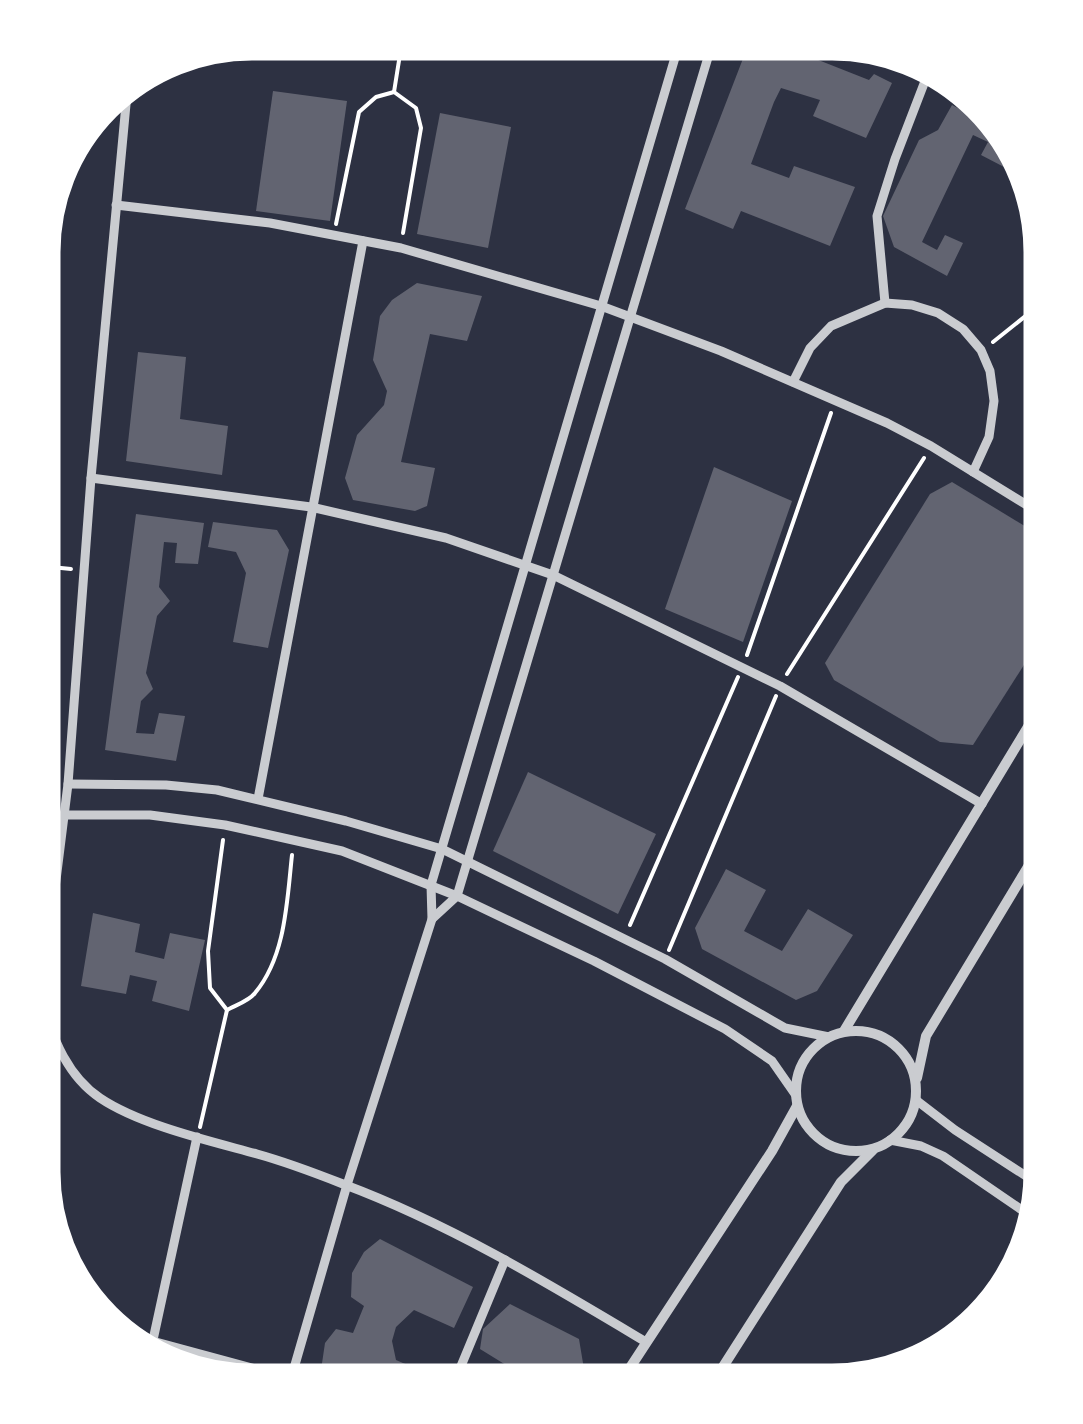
<svg xmlns="http://www.w3.org/2000/svg" width="1083" height="1424" viewBox="0 0 1083 1424" font-family="'Source Serif 4',serif">
	<rect width="100%" height="100%" fill="#2d3142"/>
	<g fill="#626471">
		<path d="M 749,43 L 795,43 L 793,50 L 869,80 L 874,74 L 892,83 L 866,138 L 813,116 L 820,100 L 781,88 L 774,102 L 751,164 L 789,178 L 794,166 L 855,187 L 830,246 L 741,211 L 733,229 L 685,209 Z"/>
		<path d="M 273,91 L 347,101 L 330,221 L 256,211 Z"/>
		<path d="M 952,105 L 993,126 L 1013,148 L 1004,167 L 981,155 L 988,142 L 973,135 L 922,242 L 937,250 L 945,235 L 963,243 L 947,276 L 894,247 L 883,216 L 919,140 L 938,130 Z"/>
		<path d="M 440,113 L 511,127 L 488,248 L 417,234 Z"/>
		<path d="M 417,283 L 482,296 L 467,341 L 430,334 L 401,462 L 435,468 L 427,506 L 415,511 L 353,500 L 345,478 L 357,435 L 384,405 L 387,391 L 373,360 L 380,316 L 392,300 Z"/>
		<path d="M 138,352 L 186,357 L 180,419 L 228,426 L 222,475 L 126,461 Z"/>
		<path d="M 714,467 L 792,501 L 743,642 L 665,609 Z"/>
		<path d="M 952,482 L 1043,537 L 1043,635 L 973,745 L 940,742 L 834,680 L 825,663 L 930,494 Z"/>
		<path d="M 136,514 L 204,523 L 198,564 L 175,563 L 177,543 L 164,542 L 159,587 L 170,601 L 157,616 L 146,673 L 153,689 L 141,701 L 136,733 L 154,734 L 159,713 L 185,716 L 176,761 L 105,750 Z"/>
		<path d="M 213,522 L 277,530 L 289,550 L 268,648 L 233,642 L 246,573 L 236,552 L 208,547 Z"/>
		<path d="M 528,772 L 656,834 L 618,914 L 493,851 Z"/>
		<path d="M 726,869 L 766,890 L 744,931 L 782,951 L 808,909 L 853,935 L 817,991 L 796,1000 L 702,949 L 695,928 Z"/>
		<path d="M 93,913 L 140,924 L 135,952 L 164,959 L 170,933 L 205,940 L 189,1011 L 152,1001 L 157,981 L 130,975 L 126,994 L 81,986 Z"/>
		<path d="M 380,1239 L 473,1287 L 454,1328 L 414,1310 L 396,1327 L 392,1341 L 396,1360 L 431,1375 L 427,1383 L 348,1383 L 321,1370 L 325,1343 L 336,1329 L 353,1333 L 364,1306 L 351,1297 L 352,1273 L 364,1252 Z"/>
		<path d="M 510,1304 L 579,1339 L 585,1375 L 580,1383 L 513,1383 L 519,1373 L 480,1349 L 483,1329 Z"/>
	</g>
	<g fill="none" stroke-linecap="round" stroke-linejoin="round">
		<g stroke="#fff" stroke-width="4">
			<path d="M 394,92 L 401,48"/>
			<path d="M 336,224 L 359,112 L 376,97 L 394,92 L 416,108 L 421,128 L 403,233"/>
			<path d="M 993,342 L 1043,302"/>
			<path d="M 41,566 L 71,569"/>
			<path d="M 747,655 L 831,413"/>
			<path d="M 787,674 L 924,458"/>
			<path d="M 223,840 L 208,951 L 210,988 L 227,1010 C 236,1005 249,1001 255,993 C 286,956 287,900 292,855"/>
			<path d="M 630,925 L 738,677"/>
			<path d="M 669,950 L 776,696"/>
			<path d="M 200,1127 L 227,1010"/>
		</g>
		<g stroke="#caccd0" stroke-width="9">
			<path d="M 116,205 L 270,223 L 401,248 L 601,306 L 721,351 L 887,423 L 931,446 L 1043,515"/>
			<path d="M 885,303 L 877,216 L 895,159 L 930,68"/>
			<path d="M 793,382 L 810,348 L 831,326 L 885,303 L 912,305 L 938,313 L 963,329 L 981,350 L 990,371 L 994,401 L 989,437 L 973,472"/>
			<path d="M 91,478 L 311,507 L 446,538 L 553,575 L 780,686 L 982,804"/>
			<path d="M 68,784 L 166,785 L 217,790 L 346,821 L 442,849 L 665,959 L 785,1028 L 829,1037"/>
			<path d="M 258,799 L 363,241"/>
			<path d="M 64,815 L 150,815 L 225,825 L 342,851 L 457,896 L 594,961 L 725,1029 L 772,1061 L 795,1094"/>
			<path d="M 432,919 L 457,896 L 712,44"/>
			<path d="M 41,1003 C 54,1039 67,1076 100,1098 C 140,1125 210,1141 257,1154 C 286,1162 315,1173 343,1184 C 450,1224 549,1284 646,1342"/>
			<path d="M 40,1008 L 68,784 L 91,478 L 128,83"/>
			<path d="M 916,1100 L 955,1130 L 1043,1187"/>
			<path d="M 890,1140 L 921,1146 L 943,1156 L 1032,1217"/>
			<path d="M 119,1332 L 303,1382"/>
			<path d="M 153,1340 L 197,1137"/>
			<path d="M 290,1382 L 347,1185 L 432,919 L 431,885 L 679,44"/>
			<path d="M 454,1383 L 505,1260"/>
		</g>
		<g stroke="#caccd0" stroke-width="10">
			<circle cx="856" cy="1091" r="60"/>
			<path d="M 844,1031 L 1043,702"/>
			<path d="M 917,1078 L 926,1036 L 1043,842"/>
			<path d="M 620,1383 L 772,1151 L 797,1106"/>
			<path d="M 712,1384 L 841,1182 L 873,1150"/>
		</g>
	</g>
	<path d="M0 0H1083V1424H0ZM252 58H832A194 194 0 0 1 1026 252V1172A194 194 0 0 1 832 1366H252A194 194 0 0 1 58 1172V252A194 194 0 0 1 252 58Z" fill="#fff" fill-rule="evenodd"/>
	<path fill="none" stroke="#fff" stroke-width="5" d="M252 58H832A194 194 0 0 1 1026 252V1172A194 194 0 0 1 832 1366H252A194 194 0 0 1 58 1172V252A194 194 0 0 1 252 58Z"/>
</svg>
